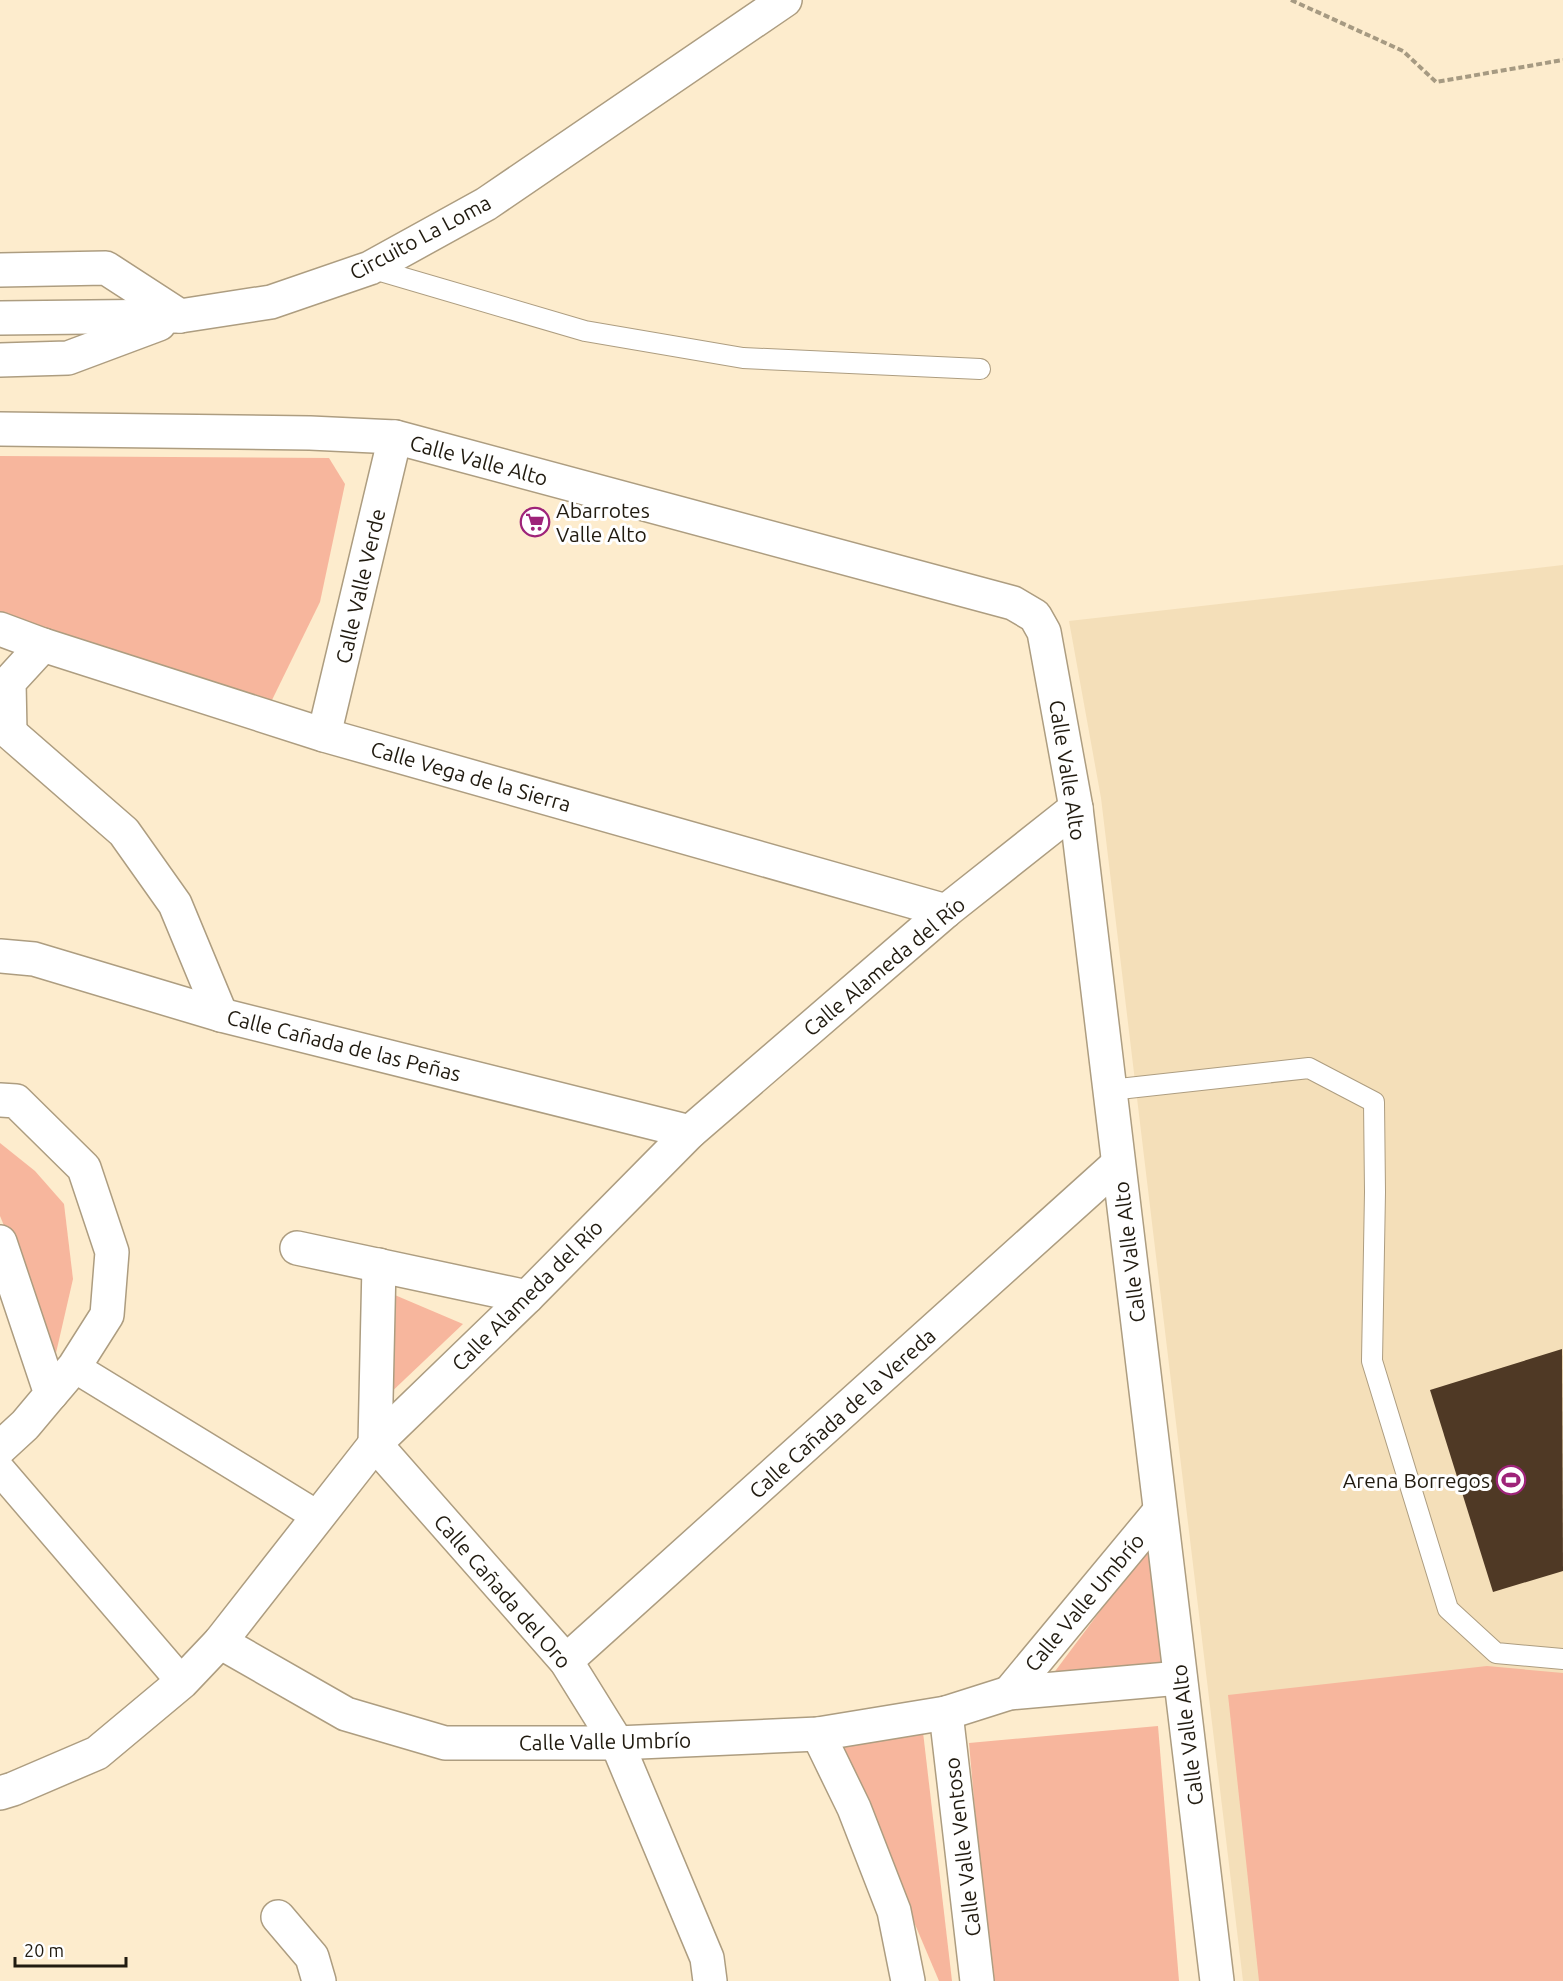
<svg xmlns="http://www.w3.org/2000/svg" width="1563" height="1981" viewBox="0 0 1563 1981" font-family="Ubuntu,sans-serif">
	<rect width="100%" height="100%" fill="#fdeccd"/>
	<path fill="#f4dfb9" d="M 1563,565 L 1563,1981 L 1243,1981 L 1101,798 L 1069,621 Z"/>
	<g fill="#f7b69d">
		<path d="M 0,456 L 329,458 L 345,484 L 320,602 L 272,700 L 235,694 L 0,615 Z"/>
		<path d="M 0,1143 L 35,1171 L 64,1204 L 73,1279 L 56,1353 L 0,1216 Z"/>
		<path d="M 383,1290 L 463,1324 L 385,1398 Z"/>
		<path d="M 1151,1543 L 1163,1663 L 1050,1678 Z"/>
		<path d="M 1487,1666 L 1563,1673 L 1563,1981 L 1259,1981 L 1228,1695 Z"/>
		<path d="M 1158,1726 L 1179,1981 L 990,1981 L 969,1743 Z"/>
		<path d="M 923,1732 L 952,1981 L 939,1981 L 836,1738 Z"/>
	</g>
	<path fill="#4f3925" d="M 1562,1349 L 1563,1571 L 1493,1592 L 1430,1390 Z"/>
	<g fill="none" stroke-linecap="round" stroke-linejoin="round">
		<g stroke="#ad9d80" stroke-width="22">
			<g id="service">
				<path d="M 370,268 L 585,331 L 743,358 L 980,369"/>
				<path d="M 1110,1090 L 1309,1068 L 1374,1102 L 1375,1192 L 1372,1361 L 1448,1609 L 1496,1653 L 1563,1659"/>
			</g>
		</g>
		<g stroke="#ad9d80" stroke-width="33">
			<g id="pedestrian">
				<path d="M 74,1367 L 319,1517"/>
				<path d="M 0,1470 L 182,1682"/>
			</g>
		</g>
		<g stroke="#ad9d80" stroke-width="36">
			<g id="minor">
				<path d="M 0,270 L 106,268 L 180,316"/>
				<path d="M 0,318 L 180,316 L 271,302 L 370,268 L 486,204 L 785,0"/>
				<path d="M 0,360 L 68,358 L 159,324"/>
				<path d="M 0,429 L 310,433 L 395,437 L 1013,603 L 1035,616 L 1044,632 L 1076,808 L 1217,1981"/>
				<path d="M 0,629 L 43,645 L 324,735 L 946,911"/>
				<path d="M 0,724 L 124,832 L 175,904 L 221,1015"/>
				<path d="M 10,732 L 9,682 L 43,645"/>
				<path d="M 324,735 L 395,437"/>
				<path d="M 0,956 L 34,959 L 221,1015 L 690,1132"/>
				<path d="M 0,1100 L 16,1101 L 84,1168 L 112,1252 L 107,1315 L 74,1367 L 51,1394"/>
				<path d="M 0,1242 L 51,1394 L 25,1425 L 0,1448"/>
				<path d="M 297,1248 L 527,1297"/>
				<path d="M 379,1265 L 375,1444 L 566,1661 L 617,1743 L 707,1958 L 710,1981"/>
				<path d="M 220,1642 L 346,1714 L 445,1743 L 617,1743 L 818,1734 L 946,1713 L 1009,1693 L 1180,1678"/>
				<path d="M 566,1661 L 1118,1164"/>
				<path d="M 1009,1693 L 1160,1511"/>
				<path d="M 946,1713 L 977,1981"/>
				<path d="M 818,1734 L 854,1808 L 894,1911 L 908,1981"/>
				<path d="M 0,1793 L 13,1789 L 97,1753 L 182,1682 L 220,1642 L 375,1444 L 527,1297 L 690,1132 L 946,911 L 1076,808"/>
				<path d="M 278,1917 L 312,1957 L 319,1981"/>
			</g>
		</g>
		<path stroke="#a69a82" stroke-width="4" stroke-dasharray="6 3" stroke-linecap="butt" d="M 1291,0 L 1403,51 L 1436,82 L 1563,60"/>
		<use href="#service" stroke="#fff" stroke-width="20"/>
		<use href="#pedestrian" stroke="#fff" stroke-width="30"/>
		<use href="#minor" stroke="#fff" stroke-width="33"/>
	</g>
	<defs>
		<g id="supermarket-ring" transform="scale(1.5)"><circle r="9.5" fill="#fff" stroke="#9e2379" stroke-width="1.5"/><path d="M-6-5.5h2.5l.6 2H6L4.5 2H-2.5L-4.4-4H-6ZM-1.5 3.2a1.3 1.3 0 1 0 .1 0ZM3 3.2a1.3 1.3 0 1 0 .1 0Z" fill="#9e2379"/></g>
		<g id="stadium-ring" transform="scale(1.5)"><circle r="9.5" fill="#fff" stroke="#9e2379" stroke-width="1.5"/><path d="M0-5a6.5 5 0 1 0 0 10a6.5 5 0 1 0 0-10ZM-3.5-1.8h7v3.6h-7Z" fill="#9e2379"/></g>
	</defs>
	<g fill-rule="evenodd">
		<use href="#supermarket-ring" x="535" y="522"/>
		<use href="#stadium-ring" x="1511" y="1480"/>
	</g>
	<g text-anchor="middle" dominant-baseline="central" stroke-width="6" stroke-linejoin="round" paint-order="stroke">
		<g font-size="21" fill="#211b10" stroke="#fff">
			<text transform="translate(420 237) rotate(-28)">Circuito La Loma</text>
			<text transform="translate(479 460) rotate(15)">Calle Valle Alto</text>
			<text transform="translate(360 586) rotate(-77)">Calle Valle Verde</text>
			<text transform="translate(1068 770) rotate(81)">Calle Valle Alto</text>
			<text transform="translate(471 776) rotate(16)">Calle Vega de la Sierra</text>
			<text transform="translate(884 966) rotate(-40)">Calle Alameda del Río</text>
			<text transform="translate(344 1045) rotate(14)">Calle Cañada de las Peñas</text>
			<text transform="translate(1129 1252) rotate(-97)">Calle Valle Alto</text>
			<text transform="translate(527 1295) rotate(-45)">Calle Alameda del Río</text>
			<text transform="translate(842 1413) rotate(-42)">Calle Cañada de la Vereda</text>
			<text transform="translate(503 1591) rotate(49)">Calle Cañada del Oro</text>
			<text transform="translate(1084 1602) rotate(-50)">Calle Valle Umbrío</text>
			<text transform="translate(1187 1735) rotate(-97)">Calle Valle Alto</text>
			<text transform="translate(605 1741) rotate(-1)">Calle Valle Umbrío</text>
			<text transform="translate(962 1847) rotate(-97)">Calle Valle Ventoso</text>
		</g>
		<g font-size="21" fill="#211b10" stroke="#fff" text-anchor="start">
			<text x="556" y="510">Abarrotes<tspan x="556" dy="24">Valle Alto</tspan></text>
			<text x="1490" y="1480" text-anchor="end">Arena Borregos</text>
		</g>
	</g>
	<path d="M15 1957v9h111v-9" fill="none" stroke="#211b10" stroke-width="3"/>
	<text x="24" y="1957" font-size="18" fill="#211b10" stroke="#ffffff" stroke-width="4.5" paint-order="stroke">20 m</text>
</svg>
